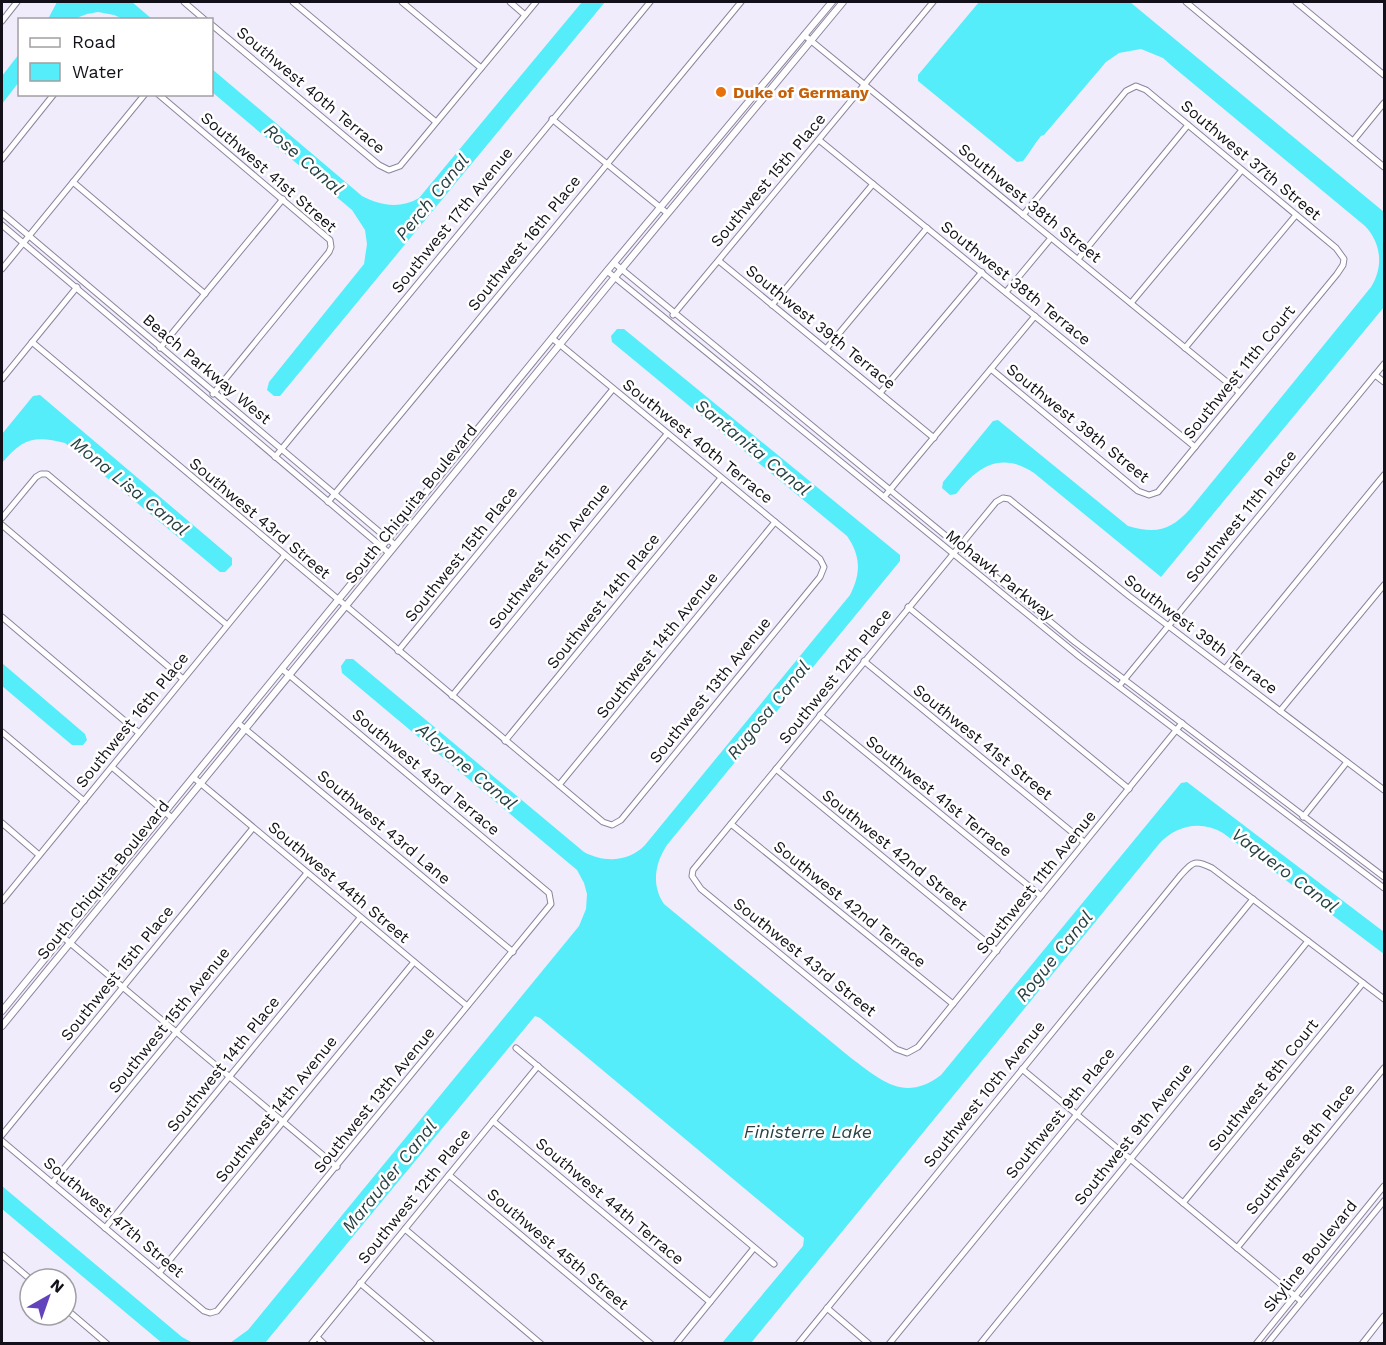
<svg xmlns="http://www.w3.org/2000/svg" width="1386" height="1345" viewBox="0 0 1386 1345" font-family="'Work Sans',sans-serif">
	<rect width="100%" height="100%" fill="#f1ecfc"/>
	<g fill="#56edfb">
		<path d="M 57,2 L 132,2 L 152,19 L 123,19 L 114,15 L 98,12 L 87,14 L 74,19 L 48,19 Z"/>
		<path d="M 582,2 L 605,2 L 280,396 L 274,396 L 267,390 L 269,382 L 364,264 L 367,244 L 365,230 L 352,210 L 212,92 L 212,69 L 362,196 C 381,206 400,209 419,198 Z"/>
		<path d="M 979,2 L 1130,2 L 1384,212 L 1384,307 L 1161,577 L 1034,473 C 1001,451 978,466 956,494 L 950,495 L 942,488 L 943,482 L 993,421 L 998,420 L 1128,526 C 1156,534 1170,531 1190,509 L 1371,287 C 1384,266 1381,243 1365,226 L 1172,66 L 1163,58 L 1141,49 L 1119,53 L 1106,62 L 1044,135 L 1041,136 C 1034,144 1030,153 1023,161 L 1017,162 L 918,81 L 918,75 Z"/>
		<path d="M 19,54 L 19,82 L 2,104 L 2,76 Z"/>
		<path d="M 617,329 L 624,329 L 900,555 L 900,561 L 667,845 C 655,863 651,885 664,904 L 851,1058 C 881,1080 904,1103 941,1075 L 1181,783 L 1187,782 L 1384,932 L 1384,954 L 1223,833 C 1201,820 1176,825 1159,844 L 751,1343 L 722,1343 L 803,1246 L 804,1238 L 540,1018 L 535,1016 L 265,1343 L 230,1343 L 248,1330 L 579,926 L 586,909 L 587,894 L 584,883 L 577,870 L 342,673 L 341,666 L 346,659 L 353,659 L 584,852 C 604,863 629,862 645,845 L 850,595 C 861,574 861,556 847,536 L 612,342 L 611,336 Z"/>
		<path d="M 40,395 L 232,558 L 232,565 L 225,572 L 220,572 L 65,443 C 34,435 22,439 2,463 L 2,434 L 33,396 Z"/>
		<path d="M 2,663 L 85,734 L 87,740 L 83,745 L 72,745 L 2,686 Z"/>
		<path d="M 2,1186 L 182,1337 L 193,1343 L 162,1343 L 2,1209 Z"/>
	</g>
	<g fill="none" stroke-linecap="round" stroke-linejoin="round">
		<g stroke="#8c849d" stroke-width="7">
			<g id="minor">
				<path d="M 184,2 L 205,20"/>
				<path d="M 293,2 L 436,122"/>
				<path d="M 402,2 L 481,68"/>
				<path d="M 510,2 L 525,15"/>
				<path d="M 1186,2 L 1384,167"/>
				<path d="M 1296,2 L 1384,75"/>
				<path d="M 2,21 L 17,2"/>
				<path d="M 212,25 L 379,165 L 389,170 L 400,166 L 536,2"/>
				<path d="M 804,35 L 1239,392"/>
				<path d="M 158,94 L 330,240 L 331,247 L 329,252 L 213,394"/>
				<path d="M 552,119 L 667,213"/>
				<path d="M 819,140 L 1195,447"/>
				<path d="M 1353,141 L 1384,103"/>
				<path d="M 2,159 L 54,94"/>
				<path d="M 73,182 L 205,294"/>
				<path d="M 2,213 L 395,545"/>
				<path d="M 2,225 L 389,553"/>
				<path d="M 1078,259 L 1188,125"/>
				<path d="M 719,261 L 934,438"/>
				<path d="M 614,263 L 1075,642 L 1384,877"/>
				<path d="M 2,269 L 145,94"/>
				<path d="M 607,271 L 1080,657 L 1384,888"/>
				<path d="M 1006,292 L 1051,238"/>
				<path d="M 1131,303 L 1242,170"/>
				<path d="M 772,305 L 873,184"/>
				<path d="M 673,315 L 933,2"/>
				<path d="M 32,342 L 603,822 L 612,825 L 621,820 L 820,577 L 824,567 L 820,559 L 552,338"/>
				<path d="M 160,348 L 283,199"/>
				<path d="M 1185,348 L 1296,215"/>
				<path d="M 826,349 L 927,228"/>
				<path d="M 991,369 L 1138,491 L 1149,495 L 1158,492 L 1337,274 L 1343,265 L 1344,259 L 1336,248 L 1146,90 L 1136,86 L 1126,91 L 1023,215"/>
				<path d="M 1375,375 L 1384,382"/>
				<path d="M 2,379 L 77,287"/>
				<path d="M 880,393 L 982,272"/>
				<path d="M 275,457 L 650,2"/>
				<path d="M 884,497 L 1035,316"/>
				<path d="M 328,502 L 741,2"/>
				<path d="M 2,518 L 36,477 L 41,474 L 47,474 L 227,625"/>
				<path d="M 2,525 L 183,679"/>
				<path d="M 908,607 L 1129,789"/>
				<path d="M 2,617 L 139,733"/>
				<path d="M 398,651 L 613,389"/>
				<path d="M 864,661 L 1084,842"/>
				<path d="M 1225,669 L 1384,475"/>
				<path d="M 1119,686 L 1384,364"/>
				<path d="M 452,696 L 667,434"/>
				<path d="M 1280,711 L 1384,585"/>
				<path d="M 820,715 L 1041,896"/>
				<path d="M 238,723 L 513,952"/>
				<path d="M 1182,723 L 918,1047 L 907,1053 L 896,1049 L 701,889 L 692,876 L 693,870 L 996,502 L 1003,498 L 1009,499 L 1129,596 L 1384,790"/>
				<path d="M 2,732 L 84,801"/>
				<path d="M 505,741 L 721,478"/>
				<path d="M 112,767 L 172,818"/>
				<path d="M 776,769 L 997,951"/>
				<path d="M 193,777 L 467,1006"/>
				<path d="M 559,785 L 775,522"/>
				<path d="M 1303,817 L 1347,762"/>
				<path d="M 2,823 L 39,855"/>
				<path d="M 731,824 L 953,1004"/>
				<path d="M 2,901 L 284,556"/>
				<path d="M 63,937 L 337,1167"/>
				<path d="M 516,1048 L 774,1264"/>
				<path d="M 1022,1069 L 1301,1301"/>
				<path d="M 493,1121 L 710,1302"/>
				<path d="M 2,1135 L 253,828"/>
				<path d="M 2,1141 L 204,1311 L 210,1313 L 217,1311 L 551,904 L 549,893 L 282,669"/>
				<path d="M 449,1175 L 651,1344"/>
				<path d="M 52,1183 L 307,873"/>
				<path d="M 1183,1203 L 1363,983"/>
				<path d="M 105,1228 L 360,918"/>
				<path d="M 405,1229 L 541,1344"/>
				<path d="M 1237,1248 L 1384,1068"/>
				<path d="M 2,1255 L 30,1279"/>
				<path d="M 159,1273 L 414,962"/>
				<path d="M 360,1283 L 432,1344"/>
				<path d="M 827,1308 L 869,1344"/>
				<path d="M 66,1309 L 107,1344"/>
				<path d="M 317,1337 L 324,1344"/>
				<path d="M 311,1344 L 538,1066"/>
				<path d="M 676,1344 L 754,1248"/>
				<path d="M 798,1344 L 1180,876 C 1193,862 1194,859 1212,868 L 1384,999"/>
				<path d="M 889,1344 L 1253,899"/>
				<path d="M 980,1344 L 1308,941"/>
				<path d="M 1256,1344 L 1384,1186"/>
				<path d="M 1267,1344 L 1384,1201"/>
				<path d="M 1362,1344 L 1384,1316"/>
			</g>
		</g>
		<g stroke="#8c849d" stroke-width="8">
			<g id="major">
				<path d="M 2,1011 L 607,271 L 832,2"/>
				<path d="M 2,1026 L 615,277 L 843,2"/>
			</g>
		</g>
		<use href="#minor" stroke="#fff" stroke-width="5"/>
		<use href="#major" stroke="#fff" stroke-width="6"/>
	</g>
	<circle fill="#e8710a" stroke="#fff" stroke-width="2" cx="721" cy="92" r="6"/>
	<g text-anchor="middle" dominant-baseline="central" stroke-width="5" stroke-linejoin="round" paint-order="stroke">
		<g font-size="16" fill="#131019" stroke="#fff">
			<text transform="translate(311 90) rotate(40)">Southwest 40th Terrace</text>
			<text transform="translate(1251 160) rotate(40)">Southwest 37th Street</text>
			<text transform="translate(269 172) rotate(41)">Southwest 41st Street</text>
			<text transform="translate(768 180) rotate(-50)">Southwest 15th Place</text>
			<text transform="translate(1030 203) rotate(39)">Southwest 38th Street</text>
			<text transform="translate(452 220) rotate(-51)">Southwest 17th Avenue</text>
			<text transform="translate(524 243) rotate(-51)">Southwest 16th Place</text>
			<text transform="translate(1016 283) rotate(39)">Southwest 38th Terrace</text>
			<text transform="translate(821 327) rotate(39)">Southwest 39th Terrace</text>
			<text transform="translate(207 369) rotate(40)">Beach Parkway West</text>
			<text transform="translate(1239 372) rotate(-51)">Southwest 11th Court</text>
			<text transform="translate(1078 423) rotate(39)">Southwest 39th Street</text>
			<text transform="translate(698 441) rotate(39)">Southwest 40th Terrace</text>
			<text transform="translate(411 504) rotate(-51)">South Chiquita Boulevard</text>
			<text transform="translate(1241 516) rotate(-51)">Southwest 11th Place</text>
			<text transform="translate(260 518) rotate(40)">Southwest 43rd Street</text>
			<text transform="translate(461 554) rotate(-51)">Southwest 15th Place</text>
			<text transform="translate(549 556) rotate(-51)">Southwest 15th Avenue</text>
			<text transform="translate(1000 575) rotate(39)">Mohawk Parkway</text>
			<text transform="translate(603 601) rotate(-51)">Southwest 14th Place</text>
			<text transform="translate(1201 634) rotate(37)">Southwest 39th Terrace</text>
			<text transform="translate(657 645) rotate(-51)">Southwest 14th Avenue</text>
			<text transform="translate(835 676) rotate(-51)">Southwest 12th Place</text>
			<text transform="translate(710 690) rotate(-51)">Southwest 13th Avenue</text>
			<text transform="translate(132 720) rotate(-51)">Southwest 16th Place</text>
			<text transform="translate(983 742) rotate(39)">Southwest 41st Street</text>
			<text transform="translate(426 772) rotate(40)">Southwest 43rd Terrace</text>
			<text transform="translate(939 796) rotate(39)">Southwest 41st Terrace</text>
			<text transform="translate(384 827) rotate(40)">Southwest 43rd Lane</text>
			<text transform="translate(895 850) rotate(39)">Southwest 42nd Street</text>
			<text transform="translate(103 880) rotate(-51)">South Chiquita Boulevard</text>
			<text transform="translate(339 882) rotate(40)">Southwest 44th Street</text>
			<text transform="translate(1036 882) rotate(-51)">Southwest 11th Avenue</text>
			<text transform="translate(850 904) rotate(39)">Southwest 42nd Terrace</text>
			<text transform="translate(805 957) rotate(39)">Southwest 43rd Street</text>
			<text transform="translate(117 973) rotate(-51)">Southwest 15th Place</text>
			<text transform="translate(169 1020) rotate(-51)">Southwest 15th Avenue</text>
			<text transform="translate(223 1064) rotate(-51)">Southwest 14th Place</text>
			<text transform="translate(1263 1085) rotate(-51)">Southwest 8th Court</text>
			<text transform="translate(984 1094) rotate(-51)">Southwest 10th Avenue</text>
			<text transform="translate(374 1100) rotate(-51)">Southwest 13th Avenue</text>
			<text transform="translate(276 1109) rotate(-51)">Southwest 14th Avenue</text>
			<text transform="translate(1060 1113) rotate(-51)">Southwest 9th Place</text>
			<text transform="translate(1133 1134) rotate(-51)">Southwest 9th Avenue</text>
			<text transform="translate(1300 1149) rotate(-51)">Southwest 8th Place</text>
			<text transform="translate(414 1196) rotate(-51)">Southwest 12th Place</text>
			<text transform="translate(610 1201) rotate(40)">Southwest 44th Terrace</text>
			<text transform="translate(114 1217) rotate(40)">Southwest 47th Street</text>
			<text transform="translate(558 1249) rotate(40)">Southwest 45th Street</text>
			<text transform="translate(1310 1256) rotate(-51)">Skyline Boulevard</text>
		</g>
		<g font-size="16" font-weight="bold" fill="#c56008" stroke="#fff" text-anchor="start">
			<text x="733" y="92">Duke of Germany</text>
		</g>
		<g font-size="18" font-style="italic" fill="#284143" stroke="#fff">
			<text transform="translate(304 159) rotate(41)">Rose Canal</text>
			<text transform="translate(432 197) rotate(-51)">Perch Canal</text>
			<text transform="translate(753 447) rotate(39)">Santanita Canal</text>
			<text transform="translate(130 486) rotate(39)">Mona Lisa Canal</text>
			<text transform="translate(768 710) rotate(-51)">Rugosa Canal</text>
			<text transform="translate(467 766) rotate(40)">Alcyone Canal</text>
			<text transform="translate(1285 870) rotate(37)">Vaquero Canal</text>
			<text transform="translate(1054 956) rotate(-51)">Rogue Canal</text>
			<text x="808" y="1131">Finisterre Lake</text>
			<text transform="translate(389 1176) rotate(-51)">Marauder Canal</text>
		</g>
	</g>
	<rect width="1386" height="1345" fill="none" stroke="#131019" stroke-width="6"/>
	<rect x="18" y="18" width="195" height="78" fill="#ffffff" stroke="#a19fa3" stroke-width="1.5"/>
	<rect x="30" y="38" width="30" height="9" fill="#ffffff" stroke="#a19fa3" stroke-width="1.5"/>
	<text x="72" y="48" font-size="18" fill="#131019">Road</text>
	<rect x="30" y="63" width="30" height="18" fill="#56edfb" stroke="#a19fa3" stroke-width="1.5"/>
	<text x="72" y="78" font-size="18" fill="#131019">Water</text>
	<g transform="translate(48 1297) rotate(40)"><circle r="28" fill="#ffffff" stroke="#a19fa3" stroke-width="1.5"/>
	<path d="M0-4.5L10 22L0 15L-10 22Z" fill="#6343bb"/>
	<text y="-9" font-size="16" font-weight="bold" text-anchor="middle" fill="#131019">N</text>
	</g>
</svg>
